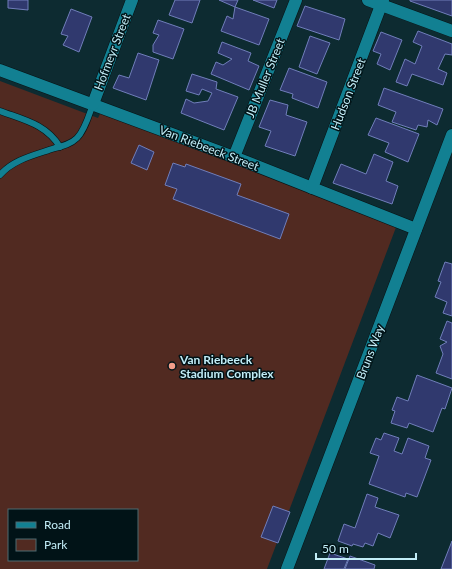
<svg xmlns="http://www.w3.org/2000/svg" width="452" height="569" viewBox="0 0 452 569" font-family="Lato,sans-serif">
	<rect width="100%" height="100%" fill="#0d2b31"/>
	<path fill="#512a21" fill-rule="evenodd" d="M 0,81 L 98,118 L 102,110 L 398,222 L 267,569 L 0,569 ZM 9,510 L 137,510 L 137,560 L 9,560 Z"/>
	<g fill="#30396e" stroke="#707eba">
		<path d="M 8,0 L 28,0 L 28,10 L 8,8 Z"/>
		<path d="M 175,0 L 200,0 L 192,23 L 169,15 Z"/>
		<path d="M 219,0 L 238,0 L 235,7 Z"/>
		<path d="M 253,0 L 277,0 L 274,8 Z"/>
		<path d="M 410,0 L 452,0 L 452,16 L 410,1 Z"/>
		<path d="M 305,6 L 345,19 L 339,40 L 297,26 Z"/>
		<path d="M 235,7 L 269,19 L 259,45 L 221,31 L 227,16 L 233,19 Z"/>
		<path d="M 71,9 L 92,17 L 79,52 L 63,45 L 68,36 L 61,34 Z"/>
		<path d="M 158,20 L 184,29 L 173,59 L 153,52 L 153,45 L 159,35 L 153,33 Z"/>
		<path d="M 418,31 L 452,44 L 452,55 L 445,54 L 438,69 L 447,73 L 443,85 L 412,74 L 407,86 L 396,82 L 405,59 L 415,64 L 422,46 L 413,42 Z"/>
		<path d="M 381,32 L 402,40 L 390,70 L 377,64 L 381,54 L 373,51 Z"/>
		<path d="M 310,36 L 330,43 L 317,74 L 299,67 Z"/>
		<path d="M 222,42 L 251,53 L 248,61 L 259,66 L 249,90 L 211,74 L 216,62 L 223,65 L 232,59 L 218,53 Z"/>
		<path d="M 138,53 L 159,60 L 146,100 L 113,88 L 119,75 L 129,78 Z"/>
		<path d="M 289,68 L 327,82 L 318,108 L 292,98 L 293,94 L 280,90 Z"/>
		<path d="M 192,74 L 217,82 L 216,89 L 238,97 L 224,130 L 181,113 L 186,99 L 194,103 L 208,101 L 212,93 L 202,89 L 199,95 L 186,91 Z"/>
		<path d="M 384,88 L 443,109 L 437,125 L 428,120 L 427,127 L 418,125 L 416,130 L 392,122 L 396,112 L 378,105 Z"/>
		<path d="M 270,100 L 288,105 L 286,115 L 307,122 L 295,156 L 265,146 L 271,131 L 259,127 Z"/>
		<path d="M 376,118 L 419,134 L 408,162 L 385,152 L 389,143 L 368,135 Z"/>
		<path d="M 139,145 L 154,152 L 147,170 L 131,163 Z"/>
		<path d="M 374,154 L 393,162 L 386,181 L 398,186 L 392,204 L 333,183 L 341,164 L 366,174 Z"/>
		<path d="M 173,163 L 185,167 L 186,164 L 241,184 L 237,195 L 289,214 L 280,239 L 173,199 L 177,189 L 165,185 Z"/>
		<path d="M 445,262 L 452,264 L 452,316 L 443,313 L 447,302 L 435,297 L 441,282 L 438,281 Z"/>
		<path d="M 447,321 L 452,323 L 452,379 L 436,373 L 443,354 L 440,346 L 447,342 L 440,339 Z"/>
		<path d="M 417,375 L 452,388 L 445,409 L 442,408 L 433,432 L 409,423 L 407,428 L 391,423 L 395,411 L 392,410 L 397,397 L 408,401 Z"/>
		<path d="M 384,433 L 399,438 L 394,451 L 402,454 L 408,438 L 429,446 L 425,458 L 431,460 L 417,497 L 406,493 L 405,497 L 369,484 L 379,456 L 370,453 L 376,438 L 381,440 Z"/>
		<path d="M 367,494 L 378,498 L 375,507 L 399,515 L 390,538 L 378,533 L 373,546 L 365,543 L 363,547 L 353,544 L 352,546 L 338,541 L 344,524 L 355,528 Z"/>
		<path d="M 273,506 L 290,512 L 278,543 L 261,537 Z"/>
		<path d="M 452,541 L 452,569 L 441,569 Z"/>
		<path d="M 330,553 L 348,559 L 344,569 L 324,569 Z"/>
		<path d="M 350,556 L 375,565 L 374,569 L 345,569 Z"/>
	</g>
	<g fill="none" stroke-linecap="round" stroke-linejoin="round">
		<g stroke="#061214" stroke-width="7">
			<g id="lane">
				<path d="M 0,111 C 24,120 46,124 60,147"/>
				<path d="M 0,175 C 14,159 35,155 55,148 C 63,146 71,144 77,138 C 85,130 89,115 93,104"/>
			</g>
		</g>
		<g stroke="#061214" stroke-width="13">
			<g id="street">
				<path d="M 368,0 L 452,31"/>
				<path d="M 0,70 L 234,157 L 416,229"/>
				<path d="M 93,104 L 132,0"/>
				<path d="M 234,157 L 296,0"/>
				<path d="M 312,188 L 383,0"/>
				<path d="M 287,569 L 452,135"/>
			</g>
		</g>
		<use href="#lane" stroke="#128092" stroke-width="6"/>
		<use href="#street" stroke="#128092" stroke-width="12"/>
	</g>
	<circle fill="#f49e8a" stroke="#011317" stroke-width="1.5" cx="172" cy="366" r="4"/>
	<g text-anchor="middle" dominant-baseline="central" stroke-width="3" stroke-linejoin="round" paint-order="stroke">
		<g font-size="12" fill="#c2edf7" stroke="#011317">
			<text transform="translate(112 52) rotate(-69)">Hofmeyr Street</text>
			<text transform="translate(265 78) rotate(-68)">JB Muller Street</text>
			<text transform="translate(348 94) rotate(-69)">Hudson Street</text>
			<text transform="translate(209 148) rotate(21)">Van Riebeeck Street</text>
			<text transform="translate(370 352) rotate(-69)">Bruns Way</text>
		</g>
		<g font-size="12" font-weight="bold" fill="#c2edf7" stroke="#011317" text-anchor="start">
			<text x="180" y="359">Van Riebeeck<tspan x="180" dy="14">Stadium Complex</tspan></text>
		</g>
	</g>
	<rect x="8" y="509" width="130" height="52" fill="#011317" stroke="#4e6a71"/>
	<rect x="16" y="522" width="20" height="6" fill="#128092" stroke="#4e6a71"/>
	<text x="44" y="529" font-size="12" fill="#c2edf7">Road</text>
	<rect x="16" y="539" width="20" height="12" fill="#512a21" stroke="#4e6a71"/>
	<text x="44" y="549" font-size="12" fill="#c2edf7">Park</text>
	<path d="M316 553v6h100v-6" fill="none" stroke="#c2edf7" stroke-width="2"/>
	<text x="322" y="553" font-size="12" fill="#c2edf7" stroke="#011317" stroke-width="3" paint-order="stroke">50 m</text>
</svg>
